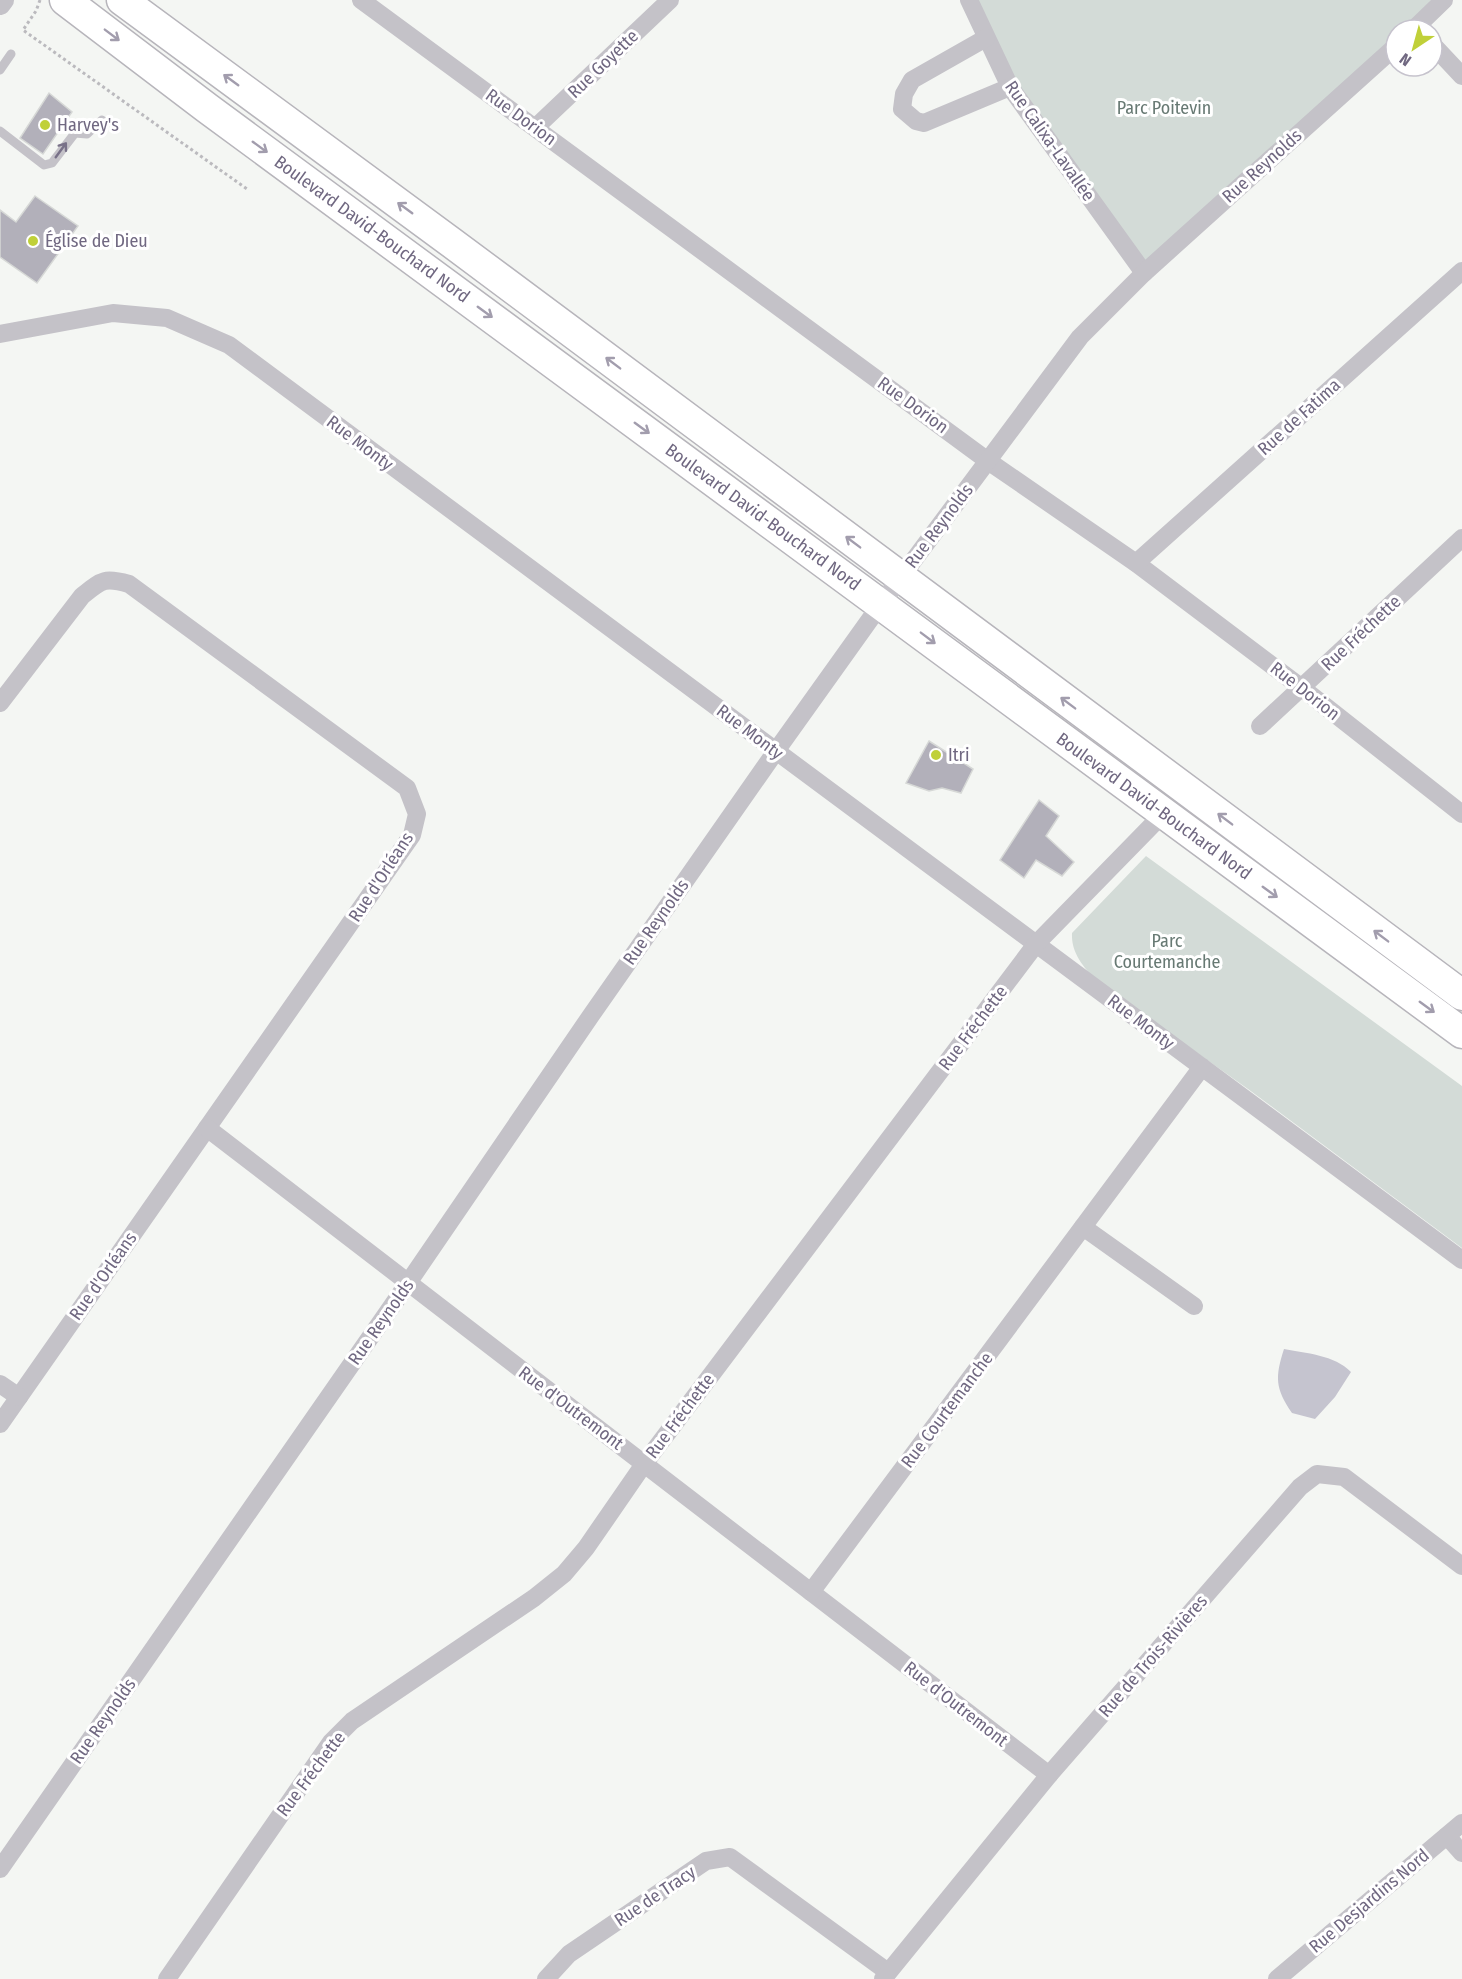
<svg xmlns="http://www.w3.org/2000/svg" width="1462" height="1979" viewBox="0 0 1462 1979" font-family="'Fira Sans Condensed',sans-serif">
	<rect width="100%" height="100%" fill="#f4f6f3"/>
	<g fill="#d3dbd7">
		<path d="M 967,0 L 1436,0 L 1403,30 L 1396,30 L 1396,36 L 1145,272 L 986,38 Z"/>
		<path d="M 1146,856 L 1462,1086 L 1462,1248 L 1248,1089 L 1096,981 C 1083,966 1071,953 1072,933 Z"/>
	</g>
	<path fill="#c5c4cf" d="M 1284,1349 C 1305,1353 1335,1355 1351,1372 L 1335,1397 L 1315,1419 L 1292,1413 C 1275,1388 1275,1377 1284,1349 Z"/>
	<g fill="#b2b0ba" stroke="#d6d8d6" stroke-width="1.5">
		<path d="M 49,93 L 72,112 L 43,154 L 20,138 Z"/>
		<path d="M 35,196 L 78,226 L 37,283 L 0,257 L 0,210 L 16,222 Z"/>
		<path d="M 929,741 L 973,769 L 961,793 L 942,788 L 929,791 L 906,783 Z"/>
		<path d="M 1039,800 L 1059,816 L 1046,836 L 1074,862 L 1062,876 L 1036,860 L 1024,878 L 1000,860 Z"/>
	</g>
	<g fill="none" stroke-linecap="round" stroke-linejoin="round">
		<g stroke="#b7b5bb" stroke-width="33">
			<g id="trunk">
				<path d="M 65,0 L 207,108 L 1462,1033"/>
				<path d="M 122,0 L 452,243 L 1462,995"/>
			</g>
		</g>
		<path stroke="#bbbabe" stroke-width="3" stroke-dasharray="3 3" stroke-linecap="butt" d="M 40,0 L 36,11 L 23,30 L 247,189"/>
		<g stroke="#c4c2c8" stroke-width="9">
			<path d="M 0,70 L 11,54"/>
			<path d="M 0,131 L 44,165 L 52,163 L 75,133 L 87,134 L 102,120"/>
		</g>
		<g stroke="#c4c2c8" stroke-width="18">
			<path d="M 361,0 L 988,461 L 1136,563 L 1302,688 L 1462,814"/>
			<path d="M 969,0 L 1010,87 L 1144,273"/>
			<path d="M 1413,30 L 1444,0"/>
			<path d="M 986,38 L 912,80 L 904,94 L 902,109 L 916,121 L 924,123 L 1010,87"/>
			<path d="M 1432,44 L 1462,76"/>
			<path d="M 536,127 L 670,0"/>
			<path d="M 0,334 L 113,313 L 167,318 L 229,345 L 1462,1260"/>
			<path d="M 1136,563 L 1462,271"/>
			<path d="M 0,703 L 82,596 C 102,580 104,577 129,584 L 407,788 L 417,814 L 412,835 L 0,1424"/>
			<path d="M 1260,726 L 1462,538"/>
			<path d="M 207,1128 L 1049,1775"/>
			<path d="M 1083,1227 L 1194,1306"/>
			<path d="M 0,1384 L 19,1397"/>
			<path d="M 811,1592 L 1202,1067"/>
			<path d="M 1447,1836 L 1462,1853"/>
			<path d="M 0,1869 L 408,1283 L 592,1014 L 776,751 L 881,604 L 1080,337 L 1144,273 L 1396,46"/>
			<path d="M 167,1979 L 331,1742 L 352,1721 L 534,1598 L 564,1574 L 586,1548 L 644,1464 L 1036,944 L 1163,814"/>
			<path d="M 546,1979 L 569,1954 L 706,1861 L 730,1857 L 888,1972"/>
			<path d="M 883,1979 L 1049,1775 L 1300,1487 L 1317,1474 L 1344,1477 L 1462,1566"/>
			<path d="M 1277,1979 L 1462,1823"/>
		</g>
		<path stroke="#c4c2c8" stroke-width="22" d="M 0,4 L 3,0"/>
		<use href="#trunk" stroke="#fff" stroke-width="30"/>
	</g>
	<defs><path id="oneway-shaft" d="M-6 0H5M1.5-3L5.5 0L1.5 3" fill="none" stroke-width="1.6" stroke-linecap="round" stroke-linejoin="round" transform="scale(1.5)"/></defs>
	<g stroke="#a29dad">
		<use href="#oneway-shaft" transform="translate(112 35) rotate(37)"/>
		<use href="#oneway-shaft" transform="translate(231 80) rotate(-144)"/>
		<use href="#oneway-shaft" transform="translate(260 147) rotate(36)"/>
		<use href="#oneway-shaft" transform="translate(405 208) rotate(-144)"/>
		<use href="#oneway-shaft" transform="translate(485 312) rotate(36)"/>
		<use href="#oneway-shaft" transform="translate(613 363) rotate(-143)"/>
		<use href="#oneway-shaft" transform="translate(642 428) rotate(36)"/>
		<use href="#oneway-shaft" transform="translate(853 542) rotate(-143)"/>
		<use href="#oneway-shaft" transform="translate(928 638) rotate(37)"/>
		<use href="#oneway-shaft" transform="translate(1068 703) rotate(-143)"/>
		<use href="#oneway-shaft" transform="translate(1225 819) rotate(-143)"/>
		<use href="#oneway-shaft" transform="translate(1270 892) rotate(36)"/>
		<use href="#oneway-shaft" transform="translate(1381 936) rotate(-143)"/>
		<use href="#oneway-shaft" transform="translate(1427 1007) rotate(36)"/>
	</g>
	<use stroke="#787188" href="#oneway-shaft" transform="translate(61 150) rotate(-54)"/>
	<g fill="#c0d039" stroke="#fff" stroke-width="2">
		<circle cx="45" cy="125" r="6"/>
		<circle cx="33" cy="241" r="6"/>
		<circle cx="936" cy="755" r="6"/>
	</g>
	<g text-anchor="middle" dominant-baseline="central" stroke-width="6" stroke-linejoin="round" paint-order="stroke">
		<g font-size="18" fill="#706881" stroke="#fff">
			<text transform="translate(603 64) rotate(-44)">Rue Goyette</text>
			<text transform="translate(521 117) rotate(36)">Rue Dorion</text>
			<text transform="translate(1050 141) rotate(55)">Rue Calixa-Lavallée</text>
			<text transform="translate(1262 166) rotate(-42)">Rue Reynolds</text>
			<text transform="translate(372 229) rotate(36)">Boulevard David-Bouchard Nord</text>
			<text transform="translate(913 405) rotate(36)">Rue Dorion</text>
			<text transform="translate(1299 417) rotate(-42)">Rue de Fatima</text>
			<text transform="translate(360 443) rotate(37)">Rue Monty</text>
			<text transform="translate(763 517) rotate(36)">Boulevard David-Bouchard Nord</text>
			<text transform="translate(939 526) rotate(-53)">Rue Reynolds</text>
			<text transform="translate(1361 633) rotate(-43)">Rue Fréchette</text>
			<text transform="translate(1305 691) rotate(38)">Rue Dorion</text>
			<text transform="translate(750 732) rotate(37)">Rue Monty</text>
			<text transform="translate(1154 806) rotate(36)">Boulevard David-Bouchard Nord</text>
			<text transform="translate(381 877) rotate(-57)">Rue d'Orléans</text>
			<text transform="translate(656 922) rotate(-55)">Rue Reynolds</text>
			<text transform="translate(1141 1022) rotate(37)">Rue Monty</text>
			<text transform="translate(973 1028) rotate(-53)">Rue Fréchette</text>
			<text transform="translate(103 1276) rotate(-55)">Rue d'Orléans</text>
			<text transform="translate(381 1322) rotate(-55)">Rue Reynolds</text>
			<text transform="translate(571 1408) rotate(37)">Rue d'Outremont</text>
			<text transform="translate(947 1410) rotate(-53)">Rue Courtemanche</text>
			<text transform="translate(680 1416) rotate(-53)">Rue Fréchette</text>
			<text transform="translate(1153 1656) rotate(-49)">Rue de Trois-Rivières</text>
			<text transform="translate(956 1704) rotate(38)">Rue d'Outremont</text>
			<text transform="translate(103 1721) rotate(-55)">Rue Reynolds</text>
			<text transform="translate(311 1774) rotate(-53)">Rue Fréchette</text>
			<text transform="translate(655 1896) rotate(-34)">Rue de Tracy</text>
			<text transform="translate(1369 1901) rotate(-40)">Rue Desjardins Nord</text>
		</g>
		<g font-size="18" fill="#677973" stroke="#fff">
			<text x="1164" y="108">Parc Poitevin</text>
			<text x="1167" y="941">Parc<tspan x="1167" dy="21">Courtemanche</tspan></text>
		</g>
		<g font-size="18" fill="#706881" stroke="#fff" text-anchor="start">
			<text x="57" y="125">Harvey's</text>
			<text x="45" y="241">Église de Dieu</text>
			<text x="948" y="755">Itri</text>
		</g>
	</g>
	<g transform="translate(1414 48) rotate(216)"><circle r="28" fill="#ffffff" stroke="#c6c3cd" stroke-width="1.5"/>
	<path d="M0-4.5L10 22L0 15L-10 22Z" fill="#c0d039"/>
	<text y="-9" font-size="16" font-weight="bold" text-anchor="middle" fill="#706881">N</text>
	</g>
</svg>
